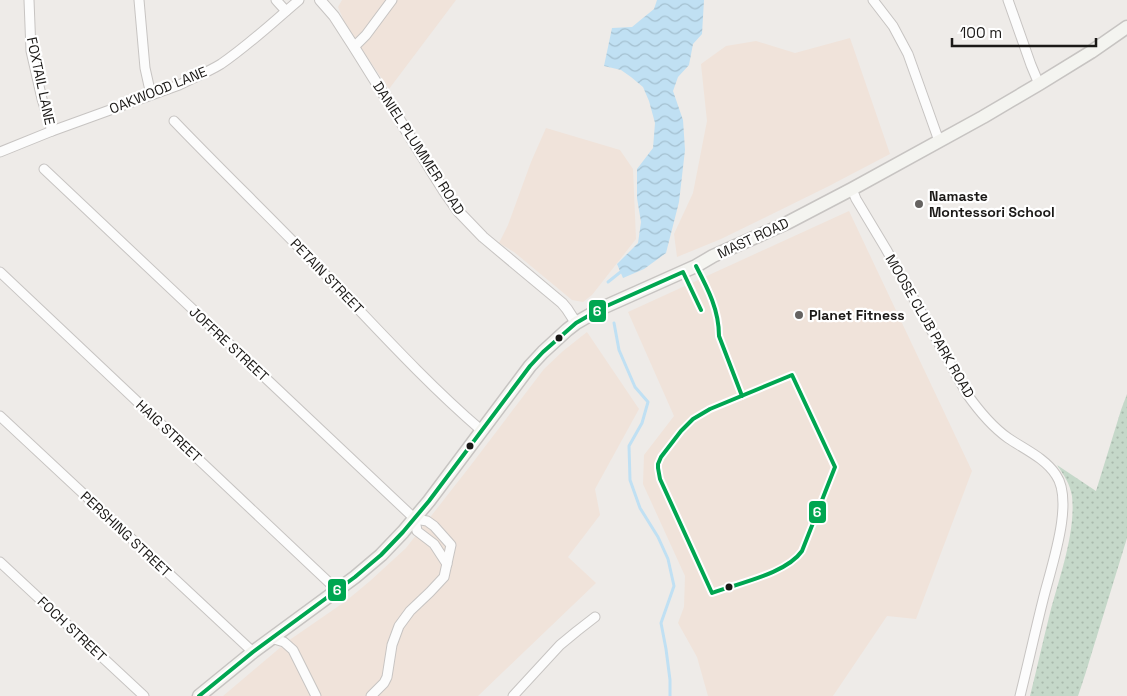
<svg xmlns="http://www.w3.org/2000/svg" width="1127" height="696" viewBox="0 0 1127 696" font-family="'Space Grotesk',sans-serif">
	<defs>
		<pattern id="park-dots" width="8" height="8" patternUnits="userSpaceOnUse" patternTransform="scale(1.25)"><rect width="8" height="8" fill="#c5d8c9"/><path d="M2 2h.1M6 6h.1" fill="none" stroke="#a9b9ac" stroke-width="1.8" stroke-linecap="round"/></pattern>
		<pattern id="water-waves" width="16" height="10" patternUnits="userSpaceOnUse" patternTransform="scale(1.25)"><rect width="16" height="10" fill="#c0e0f3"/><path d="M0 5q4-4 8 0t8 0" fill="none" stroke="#a4c0d0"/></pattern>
	</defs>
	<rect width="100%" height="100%" fill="#eeebe8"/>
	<g fill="#f0e3da">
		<path d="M 342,0 L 456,0 L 389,89 L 347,28 L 338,7 Z"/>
		<path d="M 850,38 L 890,154 L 829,186 L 721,239 L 677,257 L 674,234 L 693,193 L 707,121 L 701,64 L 726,46 L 756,41 L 795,53 Z"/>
		<path d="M 546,128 L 620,150 L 633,169 L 636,239 L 592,295 L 583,302 L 572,300 L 514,252 L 499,243 L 508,225 L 531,162 Z"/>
		<path d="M 849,211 L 972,471 L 916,619 L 887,616 L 833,696 L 708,696 L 697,657 L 678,623 L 684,607 L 685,576 L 643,484 L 644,455 L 674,416 L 628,312 Z"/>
		<path d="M 587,332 L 639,409 L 595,489 L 600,515 L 568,557 L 596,583 L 478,696 L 223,696 L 288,641 L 346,601 L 370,581 L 406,548 L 471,465 L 544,369 L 563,351 Z"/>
	</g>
	<path fill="url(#park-dots)" d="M 1127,394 L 1127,538 L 1085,675 L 1078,696 L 1030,696 C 1037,668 1043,641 1050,613 C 1059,578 1076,533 1072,496 C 1070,484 1064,475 1057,465 L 1096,491 L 1121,410 Z"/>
	<path fill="url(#water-waves)" d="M 657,0 L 704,0 L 702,34 L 693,44 L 689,65 L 678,77 L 673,91 L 683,120 L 685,150 L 679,202 L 666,253 L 644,269 L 623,278 L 617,264 L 638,243 L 641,222 L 637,198 L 637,169 L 653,148 L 655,123 L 649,101 L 643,87 L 631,77 L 621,70 L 604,66 L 612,28 L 632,27 L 654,9 Z"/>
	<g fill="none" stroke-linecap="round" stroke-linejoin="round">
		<g stroke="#c0e0f3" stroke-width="3">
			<path d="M 608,282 L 623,270"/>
			<path d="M 614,323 L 619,350 L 635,387 L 648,402 L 642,423 L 629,446 L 630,480 L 640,508 L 658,537 L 668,559 L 674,586 L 661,623 L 666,649 L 670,680 L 670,696"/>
		</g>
		<g stroke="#c7c4c2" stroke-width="11">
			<g id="minor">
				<path d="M 29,0 L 31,51 L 42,99 L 52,131"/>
				<path d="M 139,0 L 145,68 L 151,95"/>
				<path d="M 276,0 L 286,11"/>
				<path d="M 873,0 L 893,26 L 908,54 L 939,141"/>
				<path d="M 1008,0 L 1031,65 L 1039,84"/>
				<path d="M 354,47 L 366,35 L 392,0"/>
				<path d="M 174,121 C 222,171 272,219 320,269 C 373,324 424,381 481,430"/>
				<path d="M 0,152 L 52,131 L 179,85 C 193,78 208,72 221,64 C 249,45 273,22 299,0"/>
				<path d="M 44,169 L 415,519"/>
				<path d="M 852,189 L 856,199 L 886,249 L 967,394 C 979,411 991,426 1008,438 C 1024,449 1045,458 1056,475 C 1075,502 1050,570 1043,600 C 1035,632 1028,664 1020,696"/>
				<path d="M 0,272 L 338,591"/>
				<path d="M 0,416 L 253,652"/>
				<path d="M 415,519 L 417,531 L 434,544 L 447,564"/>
				<path d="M 0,562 L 144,696"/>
				<path d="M 271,638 L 284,642 L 293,650 L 316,696"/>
				<path d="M 371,696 L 384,683 L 387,677 L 392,645 L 399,626 L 410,611 L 430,592 L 444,577 L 451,545 L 434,526 L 427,521 L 415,519"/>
				<path d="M 513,696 L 560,645 L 577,631 L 595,617"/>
			</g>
		</g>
		<g stroke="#c7c4c2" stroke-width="12">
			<path id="tertiary" d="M 320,0 L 334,16 L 354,47 L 444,191 L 458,211 L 483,237 L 562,303 L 567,309 L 576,323"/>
		</g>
		<g stroke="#c7c4c2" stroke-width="15">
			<path id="secondary" d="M 199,696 L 253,652 L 355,577 L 381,555 L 403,532 L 429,501 L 530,366 L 543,352 L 567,330 L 576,323 L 602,308 L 696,266 L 713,256 L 787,223 L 852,189 L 983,117 L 1039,84 L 1091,52 L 1127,27"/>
		</g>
		<use href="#minor" stroke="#fcfcfc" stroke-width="9"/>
		<use href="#tertiary" stroke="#fcfcfc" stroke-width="10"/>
		<use href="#secondary" stroke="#f4f4f0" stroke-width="12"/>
		<g stroke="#fff" stroke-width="8">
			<g id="bus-1">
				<path d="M 696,266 C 708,289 719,310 719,336 L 742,396"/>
				<path d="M 792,375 L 835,467 L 802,551 C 786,574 738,583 712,593 L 660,479 L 658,468 L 658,464 L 661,457 L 681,431 L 693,419 L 710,409 Z"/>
				<path d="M 199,696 L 253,652 L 355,577 L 381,555 L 403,532 L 429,501 L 530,366 L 543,352 L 576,323 L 602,308 L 683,272 L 701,310"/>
			</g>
		</g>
		<use href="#bus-1" stroke="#00a651" stroke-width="4"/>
	</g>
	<g fill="#656260" stroke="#fff" stroke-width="2">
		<circle cx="919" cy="204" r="5"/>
		<circle cx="799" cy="315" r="5"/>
	</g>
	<g fill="#1b1917" stroke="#fff" stroke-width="2">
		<circle cx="559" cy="338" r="4.5"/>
		<circle cx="470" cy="446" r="4.5"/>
		<circle cx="729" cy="587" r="4.5"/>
	</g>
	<g text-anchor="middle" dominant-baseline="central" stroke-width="4.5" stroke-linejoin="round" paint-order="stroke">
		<g font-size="14" fill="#1b1917" stroke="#fff">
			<text transform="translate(41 81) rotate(78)">FOXTAIL LANE</text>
			<text transform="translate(158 90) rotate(-22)">OAKWOOD LANE</text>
			<text transform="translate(419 148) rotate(57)">DANIEL PLUMMER ROAD</text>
			<text transform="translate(753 238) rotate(-25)">MAST ROAD</text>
			<text transform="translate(327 276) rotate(46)">PETAIN STREET</text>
			<text transform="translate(930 326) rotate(60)">MOOSE CLUB PARK ROAD</text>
			<text transform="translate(229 344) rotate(43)">JOFFRE STREET</text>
			<text transform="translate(169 431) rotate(43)">HAIG STREET</text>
			<text transform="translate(126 534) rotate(43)">PERSHING STREET</text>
			<text transform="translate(72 629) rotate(43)">FOCH STREET</text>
		</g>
		<g font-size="14" font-weight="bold" fill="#1b1917" stroke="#fff" text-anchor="start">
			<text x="929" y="196">Namaste<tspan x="929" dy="16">Montessori School</tspan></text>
			<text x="809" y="315">Planet Fitness</text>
		</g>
	</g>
	<g stroke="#fff" stroke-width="2">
		<rect x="588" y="299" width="19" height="24" rx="5" fill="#00a651"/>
		<rect x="808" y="500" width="19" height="24" rx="5" fill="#00a651"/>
		<rect x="327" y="578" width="20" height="24" rx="5" fill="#00a651"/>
	</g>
	<g font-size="14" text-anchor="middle" font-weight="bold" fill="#fff">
		<text x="597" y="316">6</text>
		<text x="817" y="517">6</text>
		<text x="337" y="595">6</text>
	</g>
	<path d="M952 38v8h144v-8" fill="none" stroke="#1b1917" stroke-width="2.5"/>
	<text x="960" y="38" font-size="15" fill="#1b1917" stroke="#ffffff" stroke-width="4" paint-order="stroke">100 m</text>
</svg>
